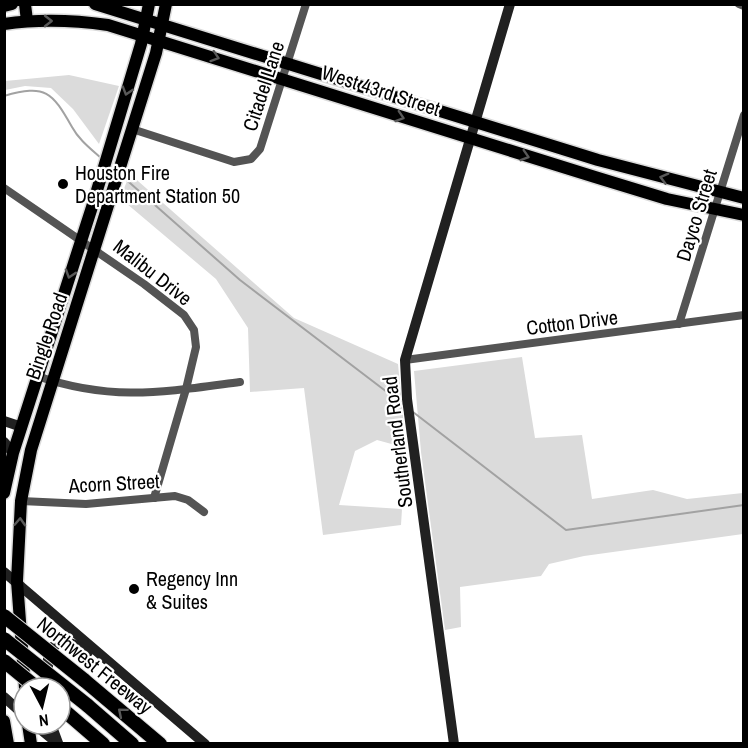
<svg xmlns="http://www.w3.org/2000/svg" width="748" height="748" viewBox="0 0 748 748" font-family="'Archivo Narrow',sans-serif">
	<rect width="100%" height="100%" fill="#fff"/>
	<g fill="#dbdbdb">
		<path d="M 69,75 L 119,86 L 99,144 L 73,109 L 51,88 L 25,86 L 5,90 L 5,81 Z"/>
		<path d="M 130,174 L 294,318 L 398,364 L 406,448 L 377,440 L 355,451 L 339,505 L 402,509 L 401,525 L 323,535 L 304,388 L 250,392 L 248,328 L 216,279 L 120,198 Z"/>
		<path d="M 522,357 L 535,438 L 582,435 L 592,499 L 653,490 L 687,499 L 743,493 L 743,534 L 584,556 L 549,564 L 541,576 L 460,587 L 461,627 L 445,630 L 421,452 L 414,371 Z"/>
	</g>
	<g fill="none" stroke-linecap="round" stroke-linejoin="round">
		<g stroke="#a2a2a2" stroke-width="2">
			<path d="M 4,96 C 46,84 52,92 72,127 C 79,140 91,149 102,159"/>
			<path d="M 122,176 L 240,280 L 404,405"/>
			<path d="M 413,412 L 566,530 L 744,505"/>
		</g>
		<g stroke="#dbdbdb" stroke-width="15">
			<g id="primary">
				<path d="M 25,4 L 27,21"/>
				<path d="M 95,4 L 598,160 L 744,198"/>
				<path d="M 4,6 L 12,4"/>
				<path d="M 4,24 C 39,19 73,20 108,25 L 595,177 L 667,199 L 744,215"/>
				<path d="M 4,493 L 13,453 L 92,207 L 141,44 L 149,4"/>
				<path d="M 25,688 L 17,581 L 21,501 L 31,450 L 156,53 L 166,4"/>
				<path d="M 4,721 L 8,744"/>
				<path d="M 28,724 L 31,744"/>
			</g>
		</g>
		<g stroke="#dbdbdb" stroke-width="16">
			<g id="highway">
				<path d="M 84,680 L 160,744"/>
				<path d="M 87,705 L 132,744"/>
				<path d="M 60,707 L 103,744"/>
			</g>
		</g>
		<g stroke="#545454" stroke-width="8">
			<path d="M 739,4 L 744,6"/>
			<path d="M 132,129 L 234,162 L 251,159 L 260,149 L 306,4"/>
			<path d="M 4,188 L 144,284 L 184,315 L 194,330 L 196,347 L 186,389 L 154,498"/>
			<path d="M 679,324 L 744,115"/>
			<path d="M 405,360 L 744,315"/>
			<path d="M 37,376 C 112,402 164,392 240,382"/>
			<path d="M 21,501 L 86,504 L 175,496 L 188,500 L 204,512"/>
		</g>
		<g stroke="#212121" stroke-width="10">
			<path d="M 4,421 L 22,427"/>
			<path d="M 4,442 L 13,453"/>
			<path d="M 4,572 L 205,744"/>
			<path d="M 48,688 L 48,650 C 64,638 72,642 88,652"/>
			<path d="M 4,697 L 24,715"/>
			<path d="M 34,724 L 58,744"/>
			<path d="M 51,724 L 58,743"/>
			<path d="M 454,744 L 407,399 L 405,360 L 510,4"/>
		</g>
		<use href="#primary" stroke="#000" stroke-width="12"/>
		<use href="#highway" stroke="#000" stroke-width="14"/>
		<g stroke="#dbdbdb" stroke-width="16" stroke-linecap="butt">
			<g id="highway-bridge">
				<path d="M 4,616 L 84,680"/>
				<path d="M 4,639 L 87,705"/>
				<path d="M 4,661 L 37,688"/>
			</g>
		</g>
		<use href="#highway-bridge" stroke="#000" stroke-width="14"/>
	</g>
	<defs><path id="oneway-chevron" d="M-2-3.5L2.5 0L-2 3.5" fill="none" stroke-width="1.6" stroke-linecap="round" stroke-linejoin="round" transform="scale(1.5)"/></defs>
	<g stroke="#595959">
		<use href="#oneway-chevron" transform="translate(48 21)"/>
		<use href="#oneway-chevron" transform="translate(215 57) rotate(18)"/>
		<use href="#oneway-chevron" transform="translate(127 91) rotate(107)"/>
		<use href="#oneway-chevron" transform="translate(400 117) rotate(18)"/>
		<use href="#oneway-chevron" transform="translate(525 156) rotate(17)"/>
		<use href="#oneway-chevron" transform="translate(664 178) rotate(-165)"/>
		<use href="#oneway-chevron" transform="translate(70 274) rotate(108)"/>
		<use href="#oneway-chevron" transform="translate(20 522) rotate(-87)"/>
		<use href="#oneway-chevron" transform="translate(122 712) rotate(-140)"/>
	</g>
	<g fill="#000" stroke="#fff" stroke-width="2">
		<circle cx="63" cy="184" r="6"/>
		<circle cx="134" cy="589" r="6"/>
	</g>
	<g text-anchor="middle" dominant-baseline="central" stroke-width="4.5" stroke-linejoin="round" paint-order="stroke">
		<g font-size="20" fill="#000" stroke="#fff">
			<text transform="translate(263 86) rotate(-72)">Citadel Lane</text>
			<text transform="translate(381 90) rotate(18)">West 43rd Street</text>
			<text transform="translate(696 215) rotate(-73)">Dayco Street</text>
			<text transform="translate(153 272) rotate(38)">Malibu Drive</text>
			<text transform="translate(572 322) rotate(-7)">Cotton Drive</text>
			<text transform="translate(46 336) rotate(-71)">Bingle Road</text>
			<text transform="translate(397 442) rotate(-97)">Southerland Road</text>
			<text transform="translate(114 483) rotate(-3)">Acorn Street</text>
			<text transform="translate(95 665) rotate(39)">Northwest Freeway</text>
		</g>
		<g font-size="20" fill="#000" stroke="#fff" text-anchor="start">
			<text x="75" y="172">Houston Fire<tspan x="75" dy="23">Department Station 50</tspan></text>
			<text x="146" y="578">Regency Inn<tspan x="146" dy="23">&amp; Suites</tspan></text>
		</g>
	</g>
	<rect width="748" height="748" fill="none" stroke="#000000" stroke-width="12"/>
	<g transform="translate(42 706) rotate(173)"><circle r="28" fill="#ffffff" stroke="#999999" stroke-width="1.5"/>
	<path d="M0-4.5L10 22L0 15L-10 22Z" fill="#000000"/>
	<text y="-9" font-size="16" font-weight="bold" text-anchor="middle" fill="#000000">N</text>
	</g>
</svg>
